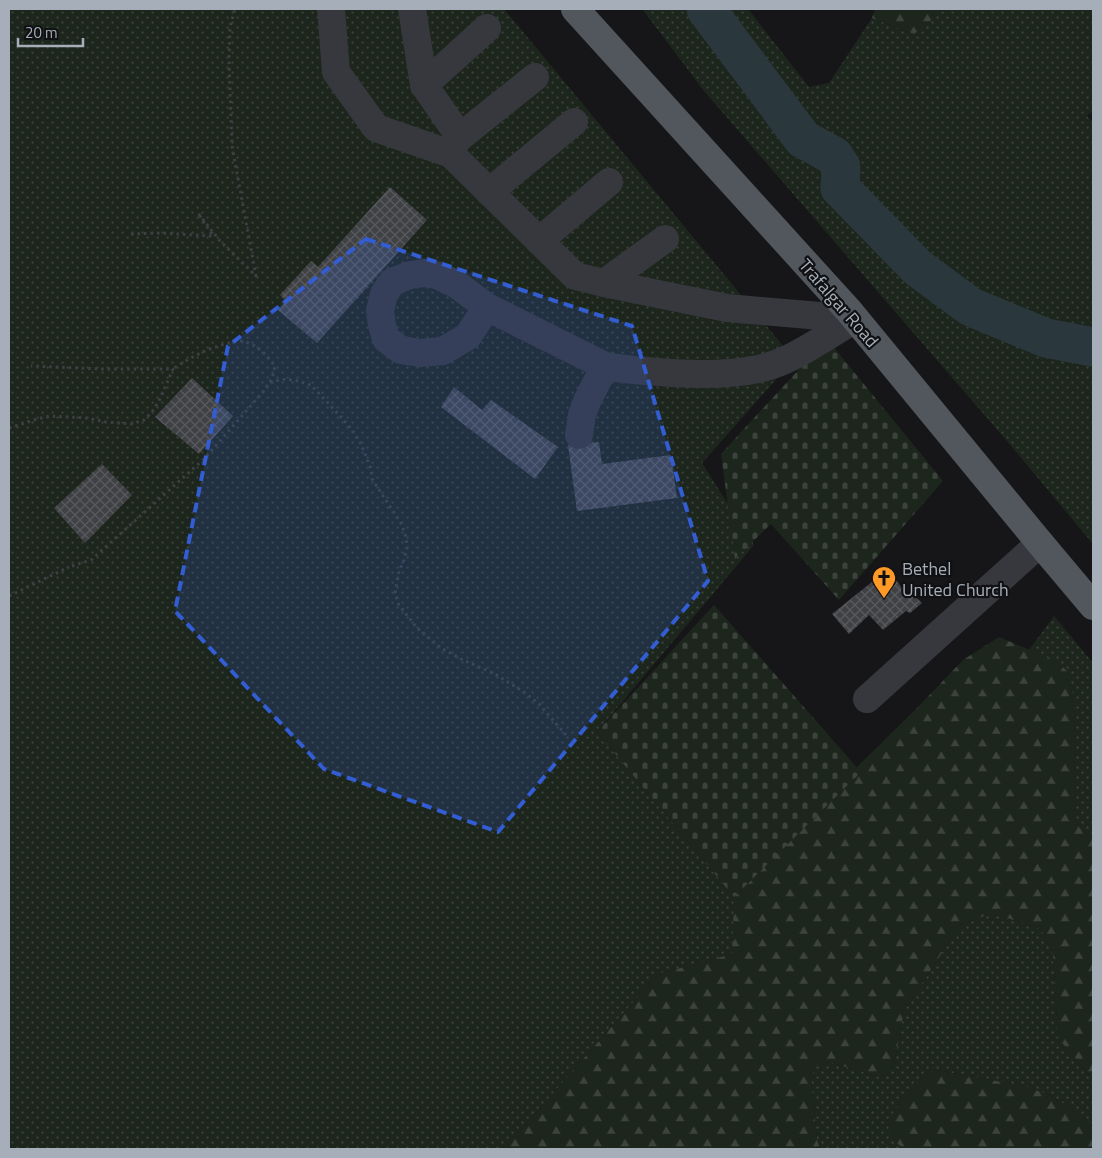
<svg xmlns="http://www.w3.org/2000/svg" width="1102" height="1158" viewBox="0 0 1102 1158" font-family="'Titillium Web',sans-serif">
	<defs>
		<pattern id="grass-dots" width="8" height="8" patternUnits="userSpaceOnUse" patternTransform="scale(1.25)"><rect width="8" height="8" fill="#1d261d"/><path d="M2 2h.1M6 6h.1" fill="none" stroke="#3b433c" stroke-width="1.8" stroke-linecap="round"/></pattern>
		<pattern id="forest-firs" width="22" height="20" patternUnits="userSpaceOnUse" patternTransform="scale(1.25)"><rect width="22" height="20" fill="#1d261d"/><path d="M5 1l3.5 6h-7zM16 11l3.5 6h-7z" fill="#3b433c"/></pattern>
		<pattern id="cemetery-stones" width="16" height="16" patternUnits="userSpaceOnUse" patternTransform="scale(1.25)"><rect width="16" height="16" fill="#1d261d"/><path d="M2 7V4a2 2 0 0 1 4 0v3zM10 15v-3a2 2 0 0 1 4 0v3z" fill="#3b433c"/></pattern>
		<pattern id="building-cross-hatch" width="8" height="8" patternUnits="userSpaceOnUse" patternTransform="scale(1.25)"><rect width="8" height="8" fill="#3f4145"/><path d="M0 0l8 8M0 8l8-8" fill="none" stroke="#585a5e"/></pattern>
	</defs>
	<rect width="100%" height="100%" fill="#161618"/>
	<g fill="url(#grass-dots)">
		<path d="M 9,9 L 504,9 L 794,359 L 702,463 L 754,545 L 597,732 L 734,897 L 733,954 L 658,974 L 504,1149 L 9,1149 Z"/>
		<path d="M 644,9 L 748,9 L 809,87 L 829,83 L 872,18 L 913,34 L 945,9 L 1093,9 L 1093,111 L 1087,116 L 1093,122 L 1093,544 L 1007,441 L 704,91 L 643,10 Z"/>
		<path d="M 1054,616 L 1093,663 L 1093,842 L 1074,819 L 1075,701 L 1029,650 Z"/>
		<path d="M 987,915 L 1001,916 L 1041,929 L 1053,955 L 1058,1038 L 1093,1079 L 1093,1127 L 1089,1121 L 1052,1096 L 1024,1086 L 936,1070 L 923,1077 L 894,1111 L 892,1138 L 904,1149 L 820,1149 L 817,1140 L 811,1080 L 815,1065 L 829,1062 L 883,1078 L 893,1070 L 904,1011 L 960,925 Z"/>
	</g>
	<g fill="url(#forest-firs)">
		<path d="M 875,9 L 945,9 L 914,34 L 872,18 Z"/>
		<path d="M 999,637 L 1056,661 L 1067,671 L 1075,701 L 1074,819 L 1093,842 L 1093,1079 L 1058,1038 L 1053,955 L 1041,929 L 1001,916 L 987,915 L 960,925 L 904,1011 L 893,1070 L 883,1078 L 829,1062 L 815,1065 L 811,1080 L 817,1140 L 820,1149 L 504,1149 L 658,974 L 732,954 L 734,897 L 860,772 L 857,767 L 916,709 L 963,660 Z"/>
		<path d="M 936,1070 L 1024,1086 L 1052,1096 L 1089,1121 L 1093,1127 L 1093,1149 L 904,1149 L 892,1139 L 888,1125 L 894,1111 L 923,1077 Z"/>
	</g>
	<g fill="url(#cemetery-stones)">
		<path d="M 827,339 L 943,481 L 839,600 L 771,524 L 735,559 L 721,454 Z"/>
		<path d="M 714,605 L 861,772 L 734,897 L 597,732 Z"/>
	</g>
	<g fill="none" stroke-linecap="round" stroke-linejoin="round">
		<path stroke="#2a373d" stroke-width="39" d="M 706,9 L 803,139 L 834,156 L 841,167 L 840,188 L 918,268 L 971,307 L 1046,338 L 1093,347"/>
	</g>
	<g fill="url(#building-cross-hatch)">
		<path d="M 390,187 L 427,220 L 317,343 L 278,310 L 286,301 L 280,295 L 311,261 L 318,267 Z"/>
		<path d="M 192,378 L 233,416 L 199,454 L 155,417 Z"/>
		<path d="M 454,387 L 482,410 L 491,400 L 558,447 L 535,479 L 441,407 Z"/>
		<path d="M 599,442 L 602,464 L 671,455 L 677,498 L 577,511 L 568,445 Z"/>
		<path d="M 102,464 L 132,495 L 85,543 L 54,508 Z"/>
		<path d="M 888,569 L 907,595 L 911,592 L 922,603 L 910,613 L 906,611 L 883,630 L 869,615 L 849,634 L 832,614 Z"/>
	</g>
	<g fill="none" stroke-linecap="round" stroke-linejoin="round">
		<g stroke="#3c4044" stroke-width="3" stroke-dasharray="2.5 4" stroke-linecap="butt">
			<path d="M 131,234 L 161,233 L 213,236 L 198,213 L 220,241 L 256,276 L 232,146 L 229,61 L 230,27 L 235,9"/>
			<path d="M 270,382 L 286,379 L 298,381 L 311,385 L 341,417 L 352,430 L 361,444 L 371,469 L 372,479 L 402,525 L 406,537 L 407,547 L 404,560 L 399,571 L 395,593 L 399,605 L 417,628 L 441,648 L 463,660 L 495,674 L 524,692 L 539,704 L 566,735"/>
			<path d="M 9,428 L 37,419 L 50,416 L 87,418 L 106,422 L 131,424 L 144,420 L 152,412 L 159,401 L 173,369 L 102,369 L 31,366"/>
			<path d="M 72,566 L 91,560 L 204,459 L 263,392 L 272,379 L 275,366 C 266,354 255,343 241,341 C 237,340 233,342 229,343 C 208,348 191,357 173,369"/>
			<path d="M 9,596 L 69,567"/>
		</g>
		<g stroke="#36383d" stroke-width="28">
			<path d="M 331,9 L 336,72 L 376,128 L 451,154 L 575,276 L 604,283 L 727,308 L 855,319"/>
			<path d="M 412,9 L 424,85"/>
			<path d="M 460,137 L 424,85 L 487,28"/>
			<path d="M 447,151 L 460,137 L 535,77"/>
			<path d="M 489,192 L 574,122"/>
			<path d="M 539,241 L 609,182"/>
			<path d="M 604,283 L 665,239"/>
			<path d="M 487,307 L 468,336 L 443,351 L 420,353 L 401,350 L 386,339 L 382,325 L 380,311 L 384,294 L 392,282 L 410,275 L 424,273 L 437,275 L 456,284 L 487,307 L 605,366 C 619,369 633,370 647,371 C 687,375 745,378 783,361 C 808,350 832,333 855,319"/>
			<path d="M 579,435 L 582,415 L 587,401 L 605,366"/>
			<path d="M 867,699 L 1040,543"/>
		</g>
		<path stroke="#52565d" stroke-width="28" d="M 575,9 L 849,311 L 1040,543 L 1093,606"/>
	</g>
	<path fill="#325dd3" fill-opacity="0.2" stroke="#325dd3" stroke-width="4" stroke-dasharray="10 6" stroke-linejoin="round" d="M 366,239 L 632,326 L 708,581 L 498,832 L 324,769 L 175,611 L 228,346 Z"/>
	<defs>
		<g id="church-pin" transform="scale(1.25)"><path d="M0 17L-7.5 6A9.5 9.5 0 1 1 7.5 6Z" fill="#ff9926" stroke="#111113"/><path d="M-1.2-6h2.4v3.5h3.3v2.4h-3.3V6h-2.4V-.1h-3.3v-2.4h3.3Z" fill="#111"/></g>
	</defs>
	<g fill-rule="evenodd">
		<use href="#church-pin" x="884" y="578"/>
	</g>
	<g text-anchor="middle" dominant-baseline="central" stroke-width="4.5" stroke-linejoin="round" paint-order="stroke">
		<g font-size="18" fill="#a6afb9" stroke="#111113">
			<text transform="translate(839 303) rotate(49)">Trafalgar Road</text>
		</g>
		<g font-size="18" fill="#a6afb9" stroke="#111113" text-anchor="start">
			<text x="902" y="568">Bethel<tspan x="902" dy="21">United Church</tspan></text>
		</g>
	</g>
	<rect width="1102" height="1158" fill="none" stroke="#a6afb9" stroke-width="20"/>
	<path d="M18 38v8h65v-8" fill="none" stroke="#a6afb9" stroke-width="2.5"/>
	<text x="25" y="38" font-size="15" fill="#a6afb9" stroke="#111113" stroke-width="4" paint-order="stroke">20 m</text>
</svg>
